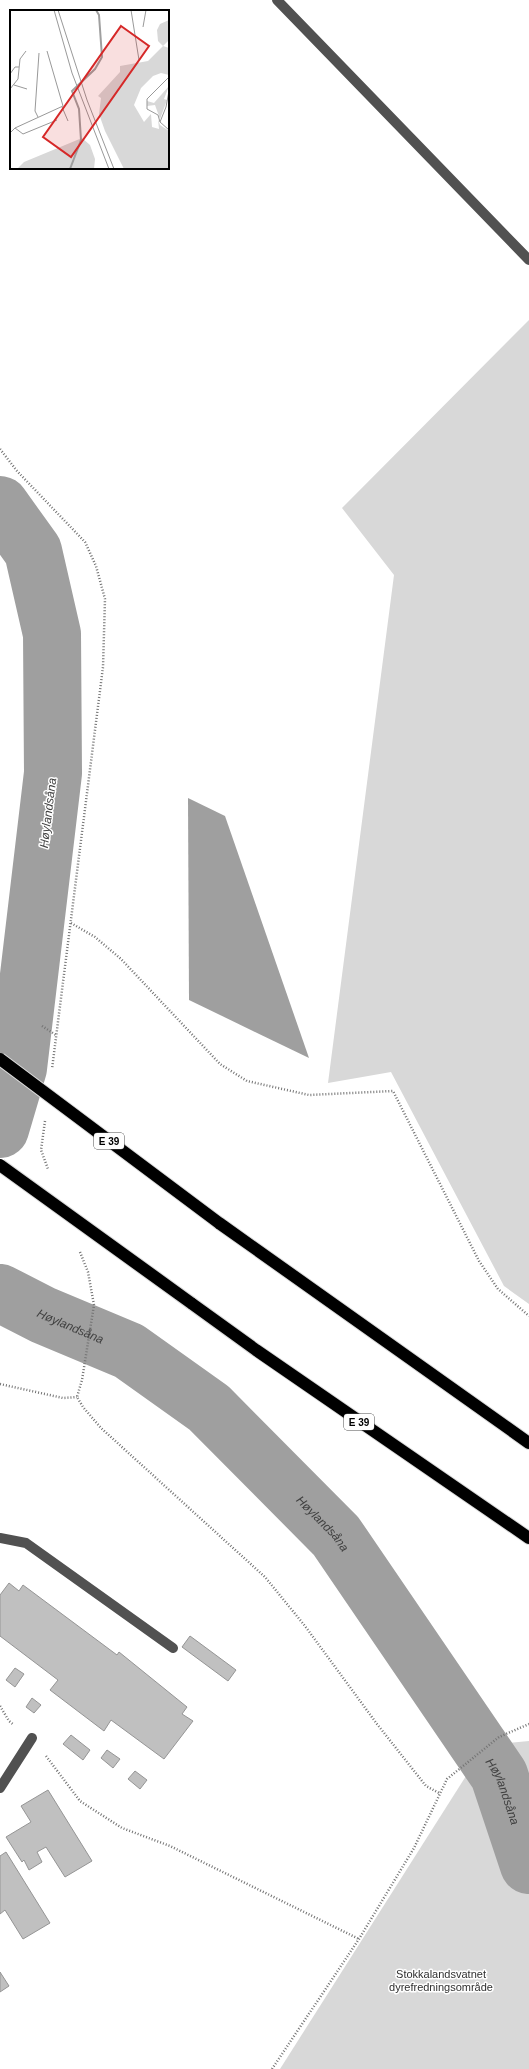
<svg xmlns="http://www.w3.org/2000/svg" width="529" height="2069" viewBox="0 0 529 2069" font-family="Helvetica,sans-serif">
	<rect width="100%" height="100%" fill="#fff"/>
	<g fill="#d8d8d8">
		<path d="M 529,320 L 529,1304 L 504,1286 L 391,1072 L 328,1083 L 394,575 L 342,508 Z"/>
		<path d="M 529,1741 L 529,2069 L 280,2069 L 466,1776 L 507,1743 Z"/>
	</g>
	<path fill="#9f9f9f" d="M 188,798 L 225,816 L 309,1058 L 189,1000 Z"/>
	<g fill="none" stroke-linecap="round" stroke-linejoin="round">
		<g stroke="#9f9f9f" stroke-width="58">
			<path d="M 0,505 L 33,551 L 52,634 L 53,773 L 18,1068 L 0,1129"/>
			<path id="s1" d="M 0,1293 L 43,1315 L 129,1351 L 209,1408 L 336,1536 L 499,1775 L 529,1865"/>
		</g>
	</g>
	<g fill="#c0c0c0" stroke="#959595">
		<path d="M 9,1583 L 19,1591 L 23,1585 L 117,1655 L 119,1652 L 187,1707 L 182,1714 L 193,1721 L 164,1759 L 111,1720 L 104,1731 L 50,1690 L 58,1680 L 0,1636 L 0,1595 Z"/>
		<path d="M 190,1636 L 236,1670 L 228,1681 L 182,1647 Z"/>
		<path d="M 15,1668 L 24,1674 L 15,1687 L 6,1680 Z"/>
		<path d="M 32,1698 L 41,1705 L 34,1713 L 26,1707 Z"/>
		<path d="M 71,1735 L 90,1750 L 83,1760 L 63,1744 Z"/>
		<path d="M 107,1750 L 120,1759 L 113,1768 L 101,1758 Z"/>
		<path d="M 135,1771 L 147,1780 L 140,1789 L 128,1779 Z"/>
		<path d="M 48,1790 L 92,1861 L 65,1877 L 46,1847 L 37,1852 L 42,1862 L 29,1870 L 24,1860 L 22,1862 L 6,1837 L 31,1822 L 21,1806 Z"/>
		<path d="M 6,1852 L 50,1923 L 23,1939 L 5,1910 L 0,1914 L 0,1856 Z"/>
		<path d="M 0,1972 L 9,1986 L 0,1992 Z"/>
	</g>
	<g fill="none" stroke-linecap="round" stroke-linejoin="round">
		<g stroke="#dbdbdb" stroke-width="14">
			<g id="highway">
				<path d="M 219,1223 L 529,1443"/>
				<path d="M 191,1303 L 256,1350 L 529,1538"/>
			</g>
		</g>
		<g stroke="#737373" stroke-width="2.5" stroke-dasharray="1 2" stroke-linecap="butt">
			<path d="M 0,449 L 17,471 L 85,542 L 96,566 L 105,599 L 103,667 L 52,1069"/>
			<path d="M 71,923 L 95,937 L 121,959 L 220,1064 L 247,1081 L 309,1095 L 393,1091 L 479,1261 L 498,1289 L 529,1316"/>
			<path d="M 42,1026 L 56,1035"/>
			<path d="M 45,1121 L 41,1150 L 48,1169"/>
			<path d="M 80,1252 L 88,1272 L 94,1305 L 82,1380 L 77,1397 L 83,1407 L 101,1428 L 265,1577 L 305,1626 L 377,1724 L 426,1786 L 439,1793"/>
			<path d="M 0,1384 L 63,1398 L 77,1397"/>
			<path d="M 0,1706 L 9,1721 L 14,1725"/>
			<path d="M 46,1756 L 80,1801 L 122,1828 L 170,1846 L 359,1939"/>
			<path d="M 272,2069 L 359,1939 L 414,1848 L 447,1779 L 499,1737 L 529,1724"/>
		</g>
		<g stroke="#515151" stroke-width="10">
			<path d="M 277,0 L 529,260"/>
			<path d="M 0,1538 L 26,1543 L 173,1648"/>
			<path d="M 0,1788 L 32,1738"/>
		</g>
		<use href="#highway" stroke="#000" stroke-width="12"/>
		<g stroke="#dbdbdb" stroke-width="14" stroke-linecap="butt">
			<g id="highway-bridge">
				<path d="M 0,1059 L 219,1223"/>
				<path d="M 0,1165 L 191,1303"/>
			</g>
		</g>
		<use href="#highway-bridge" stroke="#000" stroke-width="12"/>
	</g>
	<g text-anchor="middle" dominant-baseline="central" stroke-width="3" stroke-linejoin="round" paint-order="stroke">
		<g fill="#fff" stroke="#4c4c4c" stroke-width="1">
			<rect x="94" y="1133" width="30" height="16" rx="3"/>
			<rect x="344" y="1414" width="30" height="16" rx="3"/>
		</g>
		<g font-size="10" font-weight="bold" fill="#000">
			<text x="109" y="1141">E 39</text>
			<text x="359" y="1422">E 39</text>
		</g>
		<g font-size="11" fill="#2f2f2f" stroke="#fff">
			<text x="441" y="1974">Stokkalandsvatnet<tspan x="441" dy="13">dyrefredningsområde</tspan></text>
		</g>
		<g font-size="12" font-style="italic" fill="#404040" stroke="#fff">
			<text transform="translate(48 813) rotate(-83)">Høylandsåna</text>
			<text stroke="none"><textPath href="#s1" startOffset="78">Høylandsåna</textPath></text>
			<text stroke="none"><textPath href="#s1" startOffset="402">Høylandsåna</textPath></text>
			<text stroke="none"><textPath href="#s1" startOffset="726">Høylandsåna</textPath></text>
		</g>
	</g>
	<g transform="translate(10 10)">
		<rect width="159" height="159" fill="#fff"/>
		<path d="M 159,10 L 159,30 L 153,36 L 159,38 L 159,65 L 151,63 L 143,66 L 131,78 L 124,95 L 134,112 L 141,104 L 142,117 L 149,119 L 148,109 L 150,115 L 159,121 L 159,159 L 114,159 L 95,121 L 89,104 L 91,88 L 88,86 L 110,62 L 110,56 L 138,51 L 153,36 L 148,31 L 147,20 L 150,14 ZM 159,76 L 154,89 L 157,90 L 150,109 L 145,95 L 137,96 L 137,91 L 144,93 ZM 72,128 L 80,135 L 85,149 L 84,159 L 7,159 L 14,152 Z" fill="#d8d8d8"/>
		<path fill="none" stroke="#9f9f9f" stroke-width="2" d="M 60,159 L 71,130 L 69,99 L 62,81 L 85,59 L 92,47 L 89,5 L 86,0"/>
		<path fill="none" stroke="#999" stroke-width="1" d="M 44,0 L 62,63 L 99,159M 48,0 L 77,90 L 104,159M 121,0 L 129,50M 133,17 L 136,0M 0,64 L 5,57 L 9,57M 4,75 L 17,79M 0,79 L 8,69 L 10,49 L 16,41M 159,81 L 156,97 L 150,112 L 159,120M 52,97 L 58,111M 28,107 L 25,101 L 29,43M 150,112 L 148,105 L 137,99 L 137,89 L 159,67M 5,118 L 53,96 L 37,41M 0,123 L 5,118 L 13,124 L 47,110"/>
		<path fill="#d62828" fill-opacity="0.15" stroke="#d62828" stroke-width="2" d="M 111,16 L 139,36 L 61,147 L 33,127 Z"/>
		<rect width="159" height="159" fill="none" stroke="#000" stroke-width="2"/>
	</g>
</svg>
